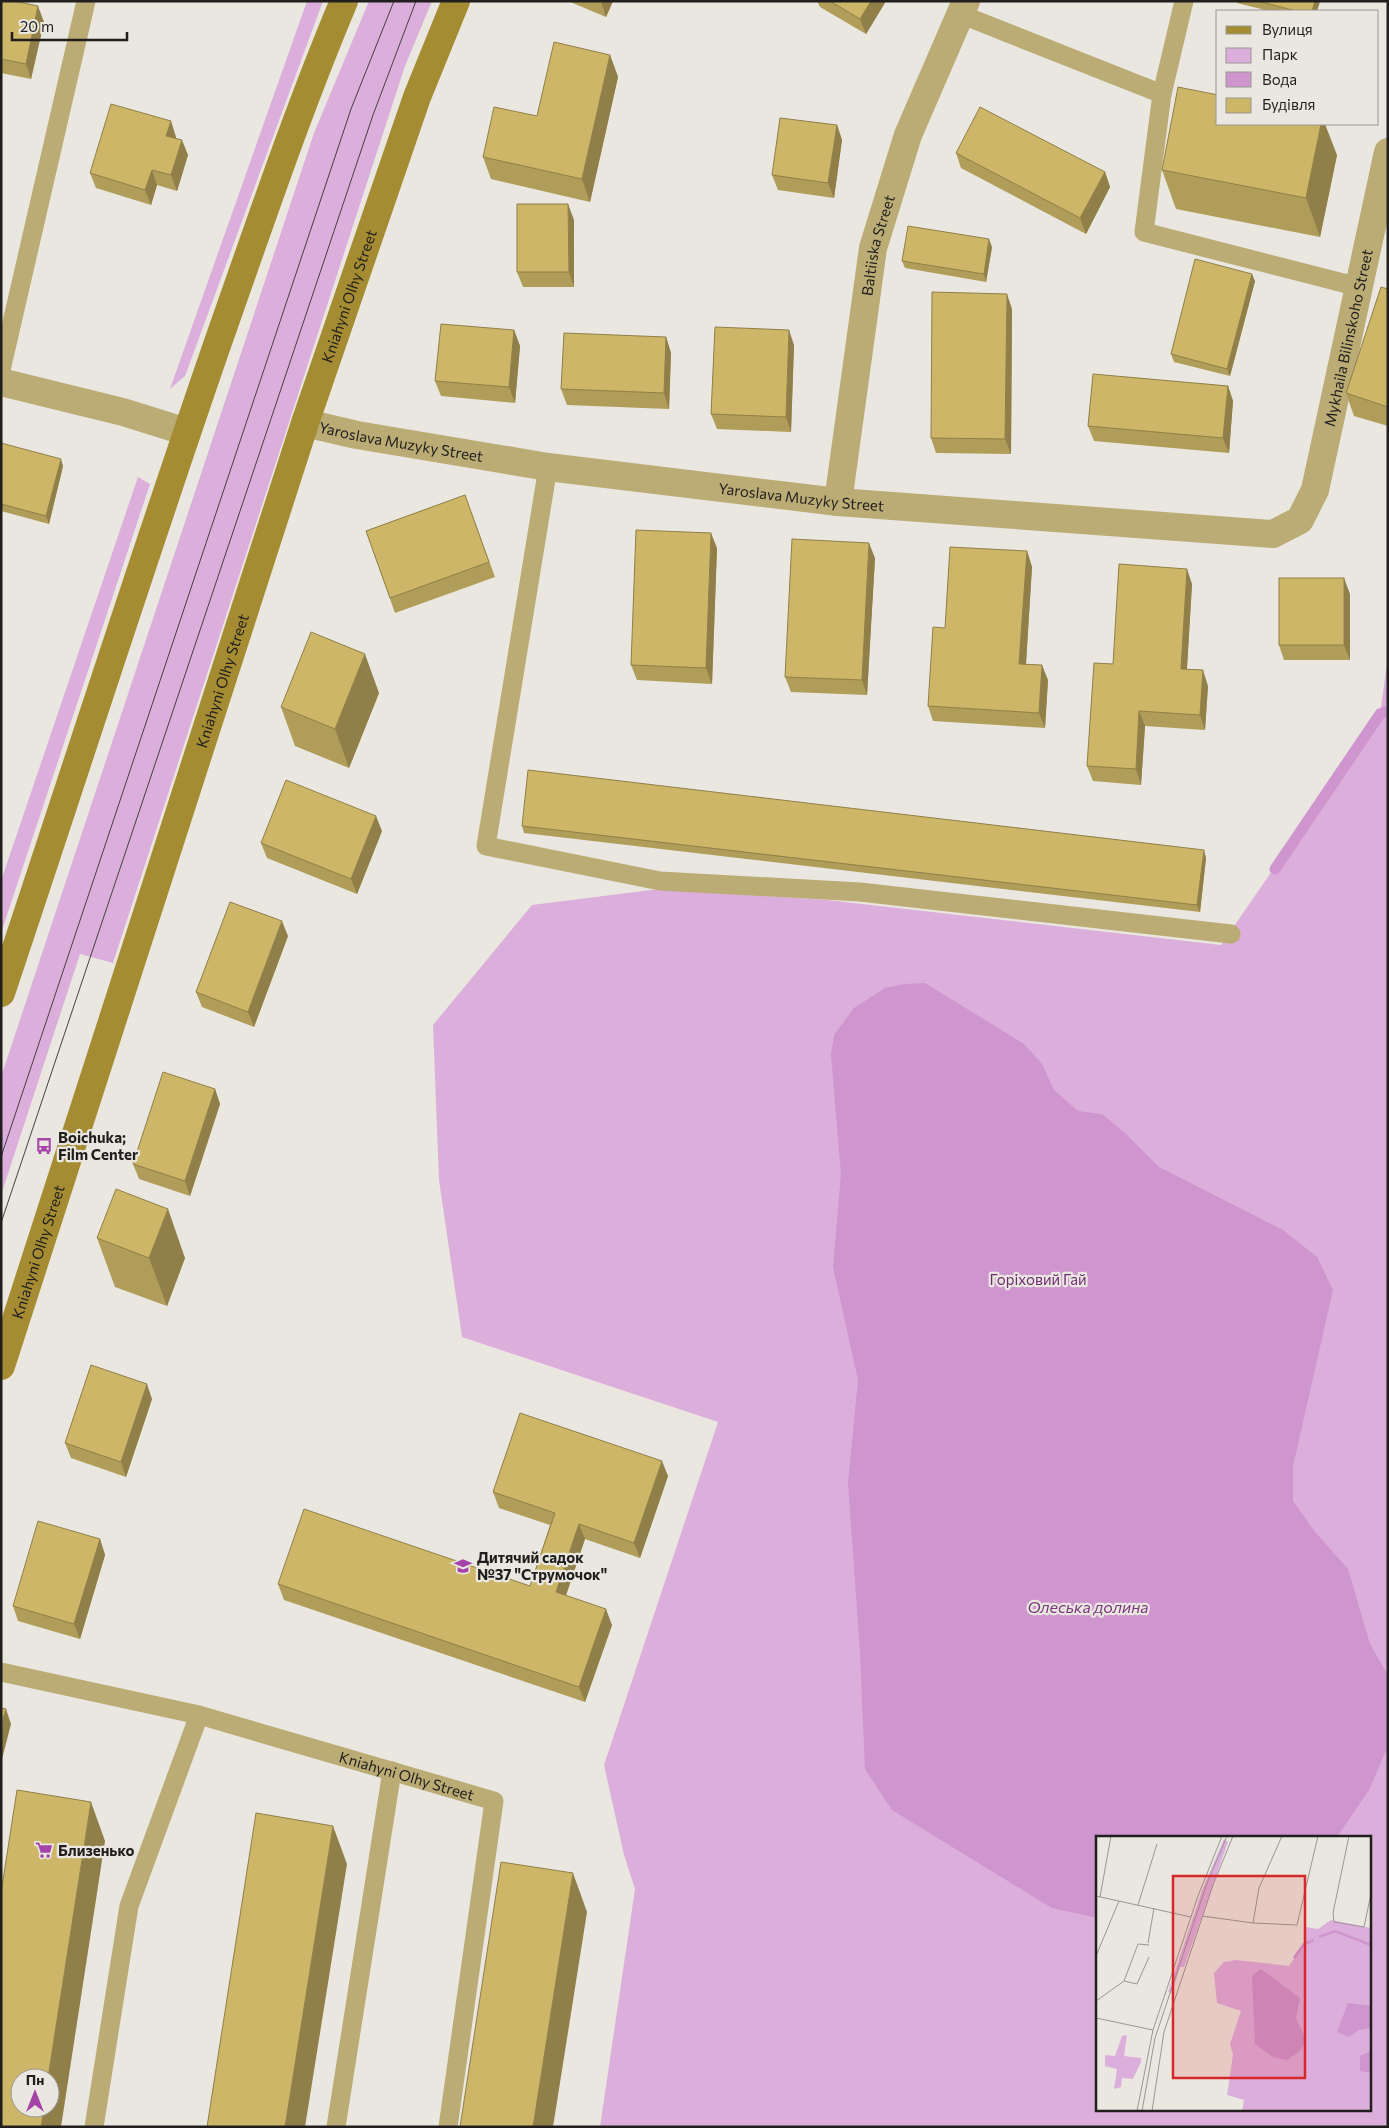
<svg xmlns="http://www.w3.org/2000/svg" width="1389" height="2128" viewBox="0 0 1389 2128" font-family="Commissioner,sans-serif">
	<rect width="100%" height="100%" fill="#e9e7df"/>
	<g fill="#dcaedc" fill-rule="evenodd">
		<path d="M 307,1 L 323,1 L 185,376 L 170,389 Z"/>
		<path d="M 369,1 L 432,1 L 405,66 L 113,963 L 80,954 L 1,1195 L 1,1077 L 314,133 Z"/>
		<path d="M 138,477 L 150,484 L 1,933 L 1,881 Z"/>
		<path d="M 1388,657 L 1388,2127 L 600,2127 L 635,1889 L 624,1855 L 604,1765 L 718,1422 L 462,1337 L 439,1180 L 433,1025 L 532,905 L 659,889 L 827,900 L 1221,945 L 1380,714 ZM 1098,1837 L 1370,1837 L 1370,2109 L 1098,2109 Z"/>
	</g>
	<path fill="#ce95cf" d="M 925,983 L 1024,1044 L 1042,1064 L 1054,1090 L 1078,1111 L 1102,1114 L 1126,1134 L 1159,1167 L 1283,1230 L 1317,1257 L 1333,1290 L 1293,1466 L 1293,1501 L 1315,1532 L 1348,1569 L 1370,1644 L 1388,1675 L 1388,1746 L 1369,1790 L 1337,1837 L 1098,1837 L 1098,1918 L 1052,1908 L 892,1810 L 865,1769 L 860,1652 L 848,1483 L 858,1380 L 833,1267 L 841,1174 L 831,1054 L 834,1035 L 854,1008 L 885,988 L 904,984 Z"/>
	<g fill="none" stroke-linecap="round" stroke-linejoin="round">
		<path stroke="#ce95cf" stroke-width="11" d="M 1275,869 L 1380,714 L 1388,711"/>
		<g stroke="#bbab75" stroke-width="19">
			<path d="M 960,14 L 1162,94 L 1184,1"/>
			<path d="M 1162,94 L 1144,232 L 1359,287"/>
			<path d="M 1,370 L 86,1"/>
			<path d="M 548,467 L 486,846 L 660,881 L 860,892 L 1231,934"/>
			<path id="s1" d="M 1,1672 L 199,1715 L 494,1801 L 448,2127"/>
			<path d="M 94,2127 L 129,1906 L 199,1715"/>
			<path d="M 336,2127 L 392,1771"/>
		</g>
		<g stroke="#bbab75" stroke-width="28">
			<path d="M 1,382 L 123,412 L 187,432"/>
			<path id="s2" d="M 305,423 L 357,435 L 548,467 L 838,502 L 1273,534 L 1300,520 L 1315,490 L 1388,152"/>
			<path id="s3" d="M 838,502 L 873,248 L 908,135 L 966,1"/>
		</g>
		<g stroke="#a58c33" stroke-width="28">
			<path d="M 1,993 C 73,778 142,562 216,348 C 257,232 296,115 344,1"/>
			<path id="s4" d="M 1,1366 L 305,423 L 417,97 L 456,1"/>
		</g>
		<g stroke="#43423f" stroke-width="1">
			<path d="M 1,1157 L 351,109 L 394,1"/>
			<path d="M 1,1223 L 373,115 L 416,1"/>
		</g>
	</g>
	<g fill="#b09d59">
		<path d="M 1,1 L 44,22 L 31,79 L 1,73 Z"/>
		<path d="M 568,1 L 613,1 L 606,17 Z"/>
		<path d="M 817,1 L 886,1 L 866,34 L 820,7 Z"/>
		<path d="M 1236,1 L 1320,1 L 1317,11 L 1269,11 L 1237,3 Z"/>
		<path d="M 610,55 L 618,77 L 590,202 L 491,179 L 483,157 L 537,116 Z"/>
		<path d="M 837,125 L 842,140 L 834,198 L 778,190 L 772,175 Z"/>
		<path d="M 176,137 L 176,138 L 188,155 L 177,191 L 157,185 L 151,205 L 96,188 L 90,173 Z"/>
		<path d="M 956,153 L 1105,172 L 1110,187 L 1086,234 L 961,168 Z"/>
		<path d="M 1337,155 L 1320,237 L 1176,209 L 1162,170 Z"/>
		<path d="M 574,220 L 574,287 L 523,287 L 517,272 Z"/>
		<path d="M 992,247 L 986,282 L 905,268 L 902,261 Z"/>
		<path d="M 1255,281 L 1230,376 L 1174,362 L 1171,354 Z"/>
		<path d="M 1388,289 L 1388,426 L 1354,416 L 1346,393 Z"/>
		<path d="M 1012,309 L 1011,454 L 936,453 L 931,438 Z"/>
		<path d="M 514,330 L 520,346 L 515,403 L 441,396 L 435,381 Z"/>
		<path d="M 666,337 L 671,353 L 669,409 L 567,405 L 561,389 Z"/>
		<path d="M 794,345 L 791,432 L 717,429 L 711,414 Z"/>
		<path d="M 1228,386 L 1233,401 L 1229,453 L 1094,441 L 1088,426 Z"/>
		<path d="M 1,443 L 63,466 L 49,524 L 1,511 Z"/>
		<path d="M 465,495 L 495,577 L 395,613 L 366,531 Z"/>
		<path d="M 717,548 L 712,684 L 637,680 L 631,665 Z"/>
		<path d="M 1027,551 L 1032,567 L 1026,664 L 1048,680 L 1045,728 L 933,721 L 928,706 L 945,628 Z"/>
		<path d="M 875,558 L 867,695 L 791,692 L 785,677 Z"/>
		<path d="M 1192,584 L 1187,669 L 1208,686 L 1205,730 L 1145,726 L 1141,785 L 1093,781 L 1087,766 L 1113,664 Z"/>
		<path d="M 1350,594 L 1350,660 L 1284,660 L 1279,645 Z"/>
		<path d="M 379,693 L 349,768 L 295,746 L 281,707 Z"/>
		<path d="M 522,826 L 1206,858 L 1200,912 L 524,833 Z"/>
		<path d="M 382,831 L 357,894 L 267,858 L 261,843 Z"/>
		<path d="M 288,936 L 254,1027 L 202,1007 L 196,992 Z"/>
		<path d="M 215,1089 L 220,1104 L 190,1196 L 139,1179 L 133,1164 Z"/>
		<path d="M 97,1238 L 185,1258 L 167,1306 L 115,1287 Z"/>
		<path d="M 152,1399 L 126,1477 L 71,1458 L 65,1443 Z"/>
		<path d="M 668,1476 L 640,1558 L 585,1539 L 566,1595 L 612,1625 L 585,1702 L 284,1600 L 278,1584 L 530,1586 L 550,1525 L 499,1508 L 493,1492 Z"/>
		<path d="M 100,1539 L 105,1555 L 80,1639 L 18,1621 L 13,1606 Z"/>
	</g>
	<g fill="#907f48">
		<path d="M 601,1 L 613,1 L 606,17 L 601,2 Z"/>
		<path d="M 871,1 L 886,1 L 866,34 L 860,19 Z"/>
		<path d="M 1315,1 L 1320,1 L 1317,11 L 1312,11 Z"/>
		<path d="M 38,6 L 44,22 L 31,79 L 26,64 Z"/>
		<path d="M 610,55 L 618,77 L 590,202 L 582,179 Z"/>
		<path d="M 171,121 L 176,137 L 172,151 L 166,136 Z"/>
		<path d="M 1321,124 L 1325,124 L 1337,155 L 1320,237 L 1306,198 Z"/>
		<path d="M 837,125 L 842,140 L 834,198 L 828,183 Z"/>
		<path d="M 182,140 L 188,155 L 177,191 L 171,175 Z"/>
		<path d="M 152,170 L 157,185 L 151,205 L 145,190 Z"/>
		<path d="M 1105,172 L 1110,187 L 1086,234 L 1080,218 Z"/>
		<path d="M 568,204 L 574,220 L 574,287 L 569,272 Z"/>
		<path d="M 989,239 L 992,247 L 986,282 L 984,274 Z"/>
		<path d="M 1252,274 L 1255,281 L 1230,376 L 1227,369 Z"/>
		<path d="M 1007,294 L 1012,309 L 1011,454 L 1005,439 Z"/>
		<path d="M 514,330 L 520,346 L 515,403 L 509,387 Z"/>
		<path d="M 789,330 L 794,345 L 791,432 L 786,417 Z"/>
		<path d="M 666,337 L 671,353 L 669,409 L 664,393 Z"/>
		<path d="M 1228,386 L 1233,401 L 1229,453 L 1223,438 Z"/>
		<path d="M 61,459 L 63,466 L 49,524 L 46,516 Z"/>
		<path d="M 711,533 L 717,548 L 712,684 L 706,668 Z"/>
		<path d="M 869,543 L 875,558 L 867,695 L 862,680 Z"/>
		<path d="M 1027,551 L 1032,567 L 1025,679 L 1019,664 Z"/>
		<path d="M 1187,569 L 1192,584 L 1186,684 L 1181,669 Z"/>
		<path d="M 1344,578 L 1350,594 L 1350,660 L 1344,645 Z"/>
		<path d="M 365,654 L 379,693 L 349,768 L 335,729 Z"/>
		<path d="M 1042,665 L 1048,680 L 1045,728 L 1039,713 Z"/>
		<path d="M 1203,670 L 1208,686 L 1205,730 L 1200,715 Z"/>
		<path d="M 1139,711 L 1145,726 L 1141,785 L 1136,769 Z"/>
		<path d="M 376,816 L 382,831 L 357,894 L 351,879 Z"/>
		<path d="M 1204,850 L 1206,858 L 1200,912 L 1197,905 Z"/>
		<path d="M 282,921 L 288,936 L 254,1027 L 248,1012 Z"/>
		<path d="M 215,1089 L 220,1104 L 190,1196 L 185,1181 Z"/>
		<path d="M 168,1209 L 185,1258 L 167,1306 L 149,1258 Z"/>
		<path d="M 147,1384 L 152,1399 L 126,1477 L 121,1462 Z"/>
		<path d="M 662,1461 L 668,1476 L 640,1558 L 634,1543 Z"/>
		<path d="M 579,1524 L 585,1539 L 562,1607 L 556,1592 Z"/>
		<path d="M 100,1539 L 105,1555 L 80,1639 L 74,1624 Z"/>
		<path d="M 606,1609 L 612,1625 L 585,1702 L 579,1687 Z"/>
		<path d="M 6,1709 L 11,1724 L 1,1763 L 1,1726 Z"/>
		<path d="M 91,1802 L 105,1841 L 61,2127 L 41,2127 L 44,2108 L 50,2108 L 50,2078 L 48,2078 Z"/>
		<path d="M 333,1826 L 347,1864 L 305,2127 L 285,2127 Z"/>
		<path d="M 573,1873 L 587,1912 L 553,2127 L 533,2127 Z"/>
	</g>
	<g fill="#cdb667" stroke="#907f48">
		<path d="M 1,1 L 14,1 L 38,6 L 26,64 L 1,59 Z"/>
		<path d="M 830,1 L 871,1 L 860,19 Z"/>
		<path d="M 1258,1 L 1315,1 L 1312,11 L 1296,11 Z"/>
		<path d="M 554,42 L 610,55 L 582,179 L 483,157 L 494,107 L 537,116 Z"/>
		<path d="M 1178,87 L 1218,95 L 1218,124 L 1321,124 L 1306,198 L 1162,170 Z"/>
		<path d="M 111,104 L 171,121 L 166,136 L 182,140 L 171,175 L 152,170 L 145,190 L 90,173 Z"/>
		<path d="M 980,107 L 1105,172 L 1080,218 L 956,153 Z"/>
		<path d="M 780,118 L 837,125 L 828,183 L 772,175 Z"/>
		<path d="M 517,204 L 568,204 L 569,272 L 517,272 Z"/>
		<path d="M 908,226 L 989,239 L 984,274 L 902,261 Z"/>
		<path d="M 1195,259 L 1252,274 L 1227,369 L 1171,354 Z"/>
		<path d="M 1381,287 L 1388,289 L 1388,407 L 1346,393 Z"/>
		<path d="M 932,292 L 1007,294 L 1005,439 L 931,438 Z"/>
		<path d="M 441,324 L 514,330 L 509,387 L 435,381 Z"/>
		<path d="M 715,327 L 789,330 L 786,417 L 711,414 Z"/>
		<path d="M 564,333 L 666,337 L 664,393 L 561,389 Z"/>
		<path d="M 1093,374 L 1228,386 L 1223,438 L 1088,426 Z"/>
		<path d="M 1,443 L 61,459 L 46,516 L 1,504 Z"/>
		<path d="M 465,495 L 489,562 L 390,598 L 366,531 Z"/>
		<path d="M 636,530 L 711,533 L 706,668 L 631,665 Z"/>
		<path d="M 792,539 L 869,543 L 862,680 L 785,677 Z"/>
		<path d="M 950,547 L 1027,551 L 1019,664 L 1042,665 L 1039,713 L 928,706 L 933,627 L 945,628 Z"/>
		<path d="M 1119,564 L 1187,569 L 1181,669 L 1203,670 L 1200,715 L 1139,711 L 1136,769 L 1087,766 L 1094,663 L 1113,664 Z"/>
		<rect x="1279" y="578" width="65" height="67"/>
		<path d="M 311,632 L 365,654 L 335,729 L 281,707 Z"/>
		<path d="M 528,770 L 1204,850 L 1197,905 L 522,826 Z"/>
		<path d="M 286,780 L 376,816 L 351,879 L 261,843 Z"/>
		<path d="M 230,902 L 282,921 L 248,1012 L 196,992 Z"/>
		<path d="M 163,1072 L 215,1089 L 185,1181 L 133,1164 Z"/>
		<path d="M 116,1189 L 168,1209 L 149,1258 L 97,1238 Z"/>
		<path d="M 91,1365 L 147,1384 L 121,1462 L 65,1443 Z"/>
		<path d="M 520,1413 L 662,1461 L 634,1543 L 579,1524 L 556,1592 L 606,1609 L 579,1687 L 278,1584 L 304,1509 L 530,1586 L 555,1513 L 493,1492 Z"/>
		<path d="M 38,1521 L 100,1539 L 74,1624 L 13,1606 Z"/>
		<path d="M 1,1708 L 6,1709 L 1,1726 Z"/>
		<path d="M 17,1790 L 91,1802 L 48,2078 L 20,2078 L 20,2108 L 44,2108 L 41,2127 L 1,2127 L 1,1893 Z"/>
		<path d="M 256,1813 L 333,1826 L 285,2127 L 207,2127 Z"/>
		<path d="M 501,1862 L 573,1873 L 533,2127 L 460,2127 Z"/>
	</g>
	<defs>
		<g id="bus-bare" transform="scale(1.35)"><path d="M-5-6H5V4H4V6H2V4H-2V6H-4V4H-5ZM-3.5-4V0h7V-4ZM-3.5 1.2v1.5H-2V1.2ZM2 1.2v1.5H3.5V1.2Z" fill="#a543a9" stroke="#e9e7df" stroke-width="2.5" paint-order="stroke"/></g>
		<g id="school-bare" transform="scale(1.35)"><path d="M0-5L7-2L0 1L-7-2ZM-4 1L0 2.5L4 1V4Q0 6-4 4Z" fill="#a543a9" stroke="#e9e7df" stroke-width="2.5" paint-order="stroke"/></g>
		<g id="supermarket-bare" transform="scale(1.35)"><path d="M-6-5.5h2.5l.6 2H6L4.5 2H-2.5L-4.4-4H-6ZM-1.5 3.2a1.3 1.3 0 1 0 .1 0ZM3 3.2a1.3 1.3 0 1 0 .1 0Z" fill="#a543a9" stroke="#e9e7df" stroke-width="2.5" paint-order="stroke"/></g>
	</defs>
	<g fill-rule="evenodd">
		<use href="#bus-bare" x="44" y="1146"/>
		<use href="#school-bare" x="463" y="1566"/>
		<use href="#supermarket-bare" x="44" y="1850"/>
	</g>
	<g text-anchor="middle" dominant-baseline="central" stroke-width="4.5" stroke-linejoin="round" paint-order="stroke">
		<g font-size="15" fill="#201f1d" stroke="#e9e7df">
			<text stroke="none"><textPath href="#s3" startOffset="260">Baltiiska Street</textPath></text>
			<text stroke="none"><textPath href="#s4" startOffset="1125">Kniahyni Olhy Street</textPath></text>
			<text stroke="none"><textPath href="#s2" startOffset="1195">Mykhaila Bilinskoho Street</textPath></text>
			<text stroke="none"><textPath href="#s2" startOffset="98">Yaroslava Muzyky Street</textPath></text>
			<text stroke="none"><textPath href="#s2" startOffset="502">Yaroslava Muzyky Street</textPath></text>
			<text stroke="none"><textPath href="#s4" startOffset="720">Kniahyni Olhy Street</textPath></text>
			<text stroke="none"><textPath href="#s4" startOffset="120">Kniahyni Olhy Street</textPath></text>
			<text stroke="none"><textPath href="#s1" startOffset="419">Kniahyni Olhy Street</textPath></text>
		</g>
		<g font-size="15" font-weight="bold" fill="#201f1d" stroke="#e9e7df" text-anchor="start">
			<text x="58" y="1137">Boichuka;<tspan x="58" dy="17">Film Center</tspan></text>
			<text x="477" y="1557">Дитячий садок<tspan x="477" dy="17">№37 "Струмочок"</tspan></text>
			<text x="58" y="1850">Близенько</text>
		</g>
		<g font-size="15" fill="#702c73" stroke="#e9e7df">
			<text x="1038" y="1279">Горіховий Гай</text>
		</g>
		<g font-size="16" font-style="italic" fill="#7b377e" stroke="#e9e7df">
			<text x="1088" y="1606">Олеська долина</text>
		</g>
	</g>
	<g transform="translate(1096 1836)">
		<rect width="275" height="275" fill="#e9e7df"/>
		<path d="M 128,3 L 132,6 L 88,131 L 84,131 L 76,157 L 72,156 L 107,52 ZM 235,84 L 275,92 L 275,275 L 146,275 L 148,264 L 131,259 L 137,219 L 134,208 L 145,175 L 121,167 L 118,137 L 128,126 L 140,124 L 193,130 L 208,108 L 210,91 L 222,93 ZM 31,199 L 28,220 L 45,222 L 45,226 L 37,243 L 26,242 L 25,251 L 18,253 L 21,233 L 9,230 L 9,219 L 19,220 L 26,200 Z" fill="#dcaedc"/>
		<path d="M 165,133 L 204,162 L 200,182 L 210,204 L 204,215 L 191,224 L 177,221 L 159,208 L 156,140 ZM 252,167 L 275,170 L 275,192 L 263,194 L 253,201 L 241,196 ZM 275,215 L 275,237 L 264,235 L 264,220 Z" fill="#ce95cf"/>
		<path fill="none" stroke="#ce95cf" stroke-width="2.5" d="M 223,101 L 239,95 L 275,109M 198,122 L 208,108 L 218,104"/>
		<path fill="none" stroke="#999791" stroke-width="1" d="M 253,0 L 237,77 L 238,86 L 268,91 L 275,58M 0,60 L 95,81M 4,61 L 15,0M 42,69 L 61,8M 106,80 L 157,87 L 201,89 L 222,0M 157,87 L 163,52 L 186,0M 52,107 L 58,72M 0,120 L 23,65M 28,145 L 42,108 L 53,109M 0,165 L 28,145 L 41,148 L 53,121M 0,182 L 57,194M 41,275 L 57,194 L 102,60 L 126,0M 46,275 L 59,202 L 110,50 L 131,0M 56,275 L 68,196 L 117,49 L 137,0"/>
		<path fill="#d62828" fill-opacity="0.15" stroke="#d62828" stroke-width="2.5" d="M 77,40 L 209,40 L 209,242 L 77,242 Z"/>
		<rect width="275" height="275" fill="none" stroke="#201f1d" stroke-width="2.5"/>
	</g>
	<rect width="1389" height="2128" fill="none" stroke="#201f1d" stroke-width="5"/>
	<rect x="1216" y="10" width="162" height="115" fill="#e9e7df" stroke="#999791"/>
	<rect x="1226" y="26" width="25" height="8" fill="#a58c33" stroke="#999791"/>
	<text x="1262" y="35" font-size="15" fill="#201f1d">Вулиця</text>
	<rect x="1226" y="48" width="25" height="15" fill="#dcaedc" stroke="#999791"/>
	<text x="1262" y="60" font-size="15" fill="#201f1d">Парк</text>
	<rect x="1226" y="72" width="25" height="15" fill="#ce95cf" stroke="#999791"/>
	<text x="1262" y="85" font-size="15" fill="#201f1d">Вода</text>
	<rect x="1226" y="98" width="25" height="15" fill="#cdb667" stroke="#999791"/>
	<text x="1262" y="110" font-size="15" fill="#201f1d">Будівля</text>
	<g transform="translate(35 2093)"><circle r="24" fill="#e9e7df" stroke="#999791"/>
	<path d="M0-4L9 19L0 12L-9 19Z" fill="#a543a9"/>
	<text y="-8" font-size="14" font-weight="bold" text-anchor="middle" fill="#201f1d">Пн</text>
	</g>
	<path d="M12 32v8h115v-8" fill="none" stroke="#201f1d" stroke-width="2.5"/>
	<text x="20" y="32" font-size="15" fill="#201f1d" stroke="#e9e7df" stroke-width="4" paint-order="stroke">20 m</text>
</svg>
